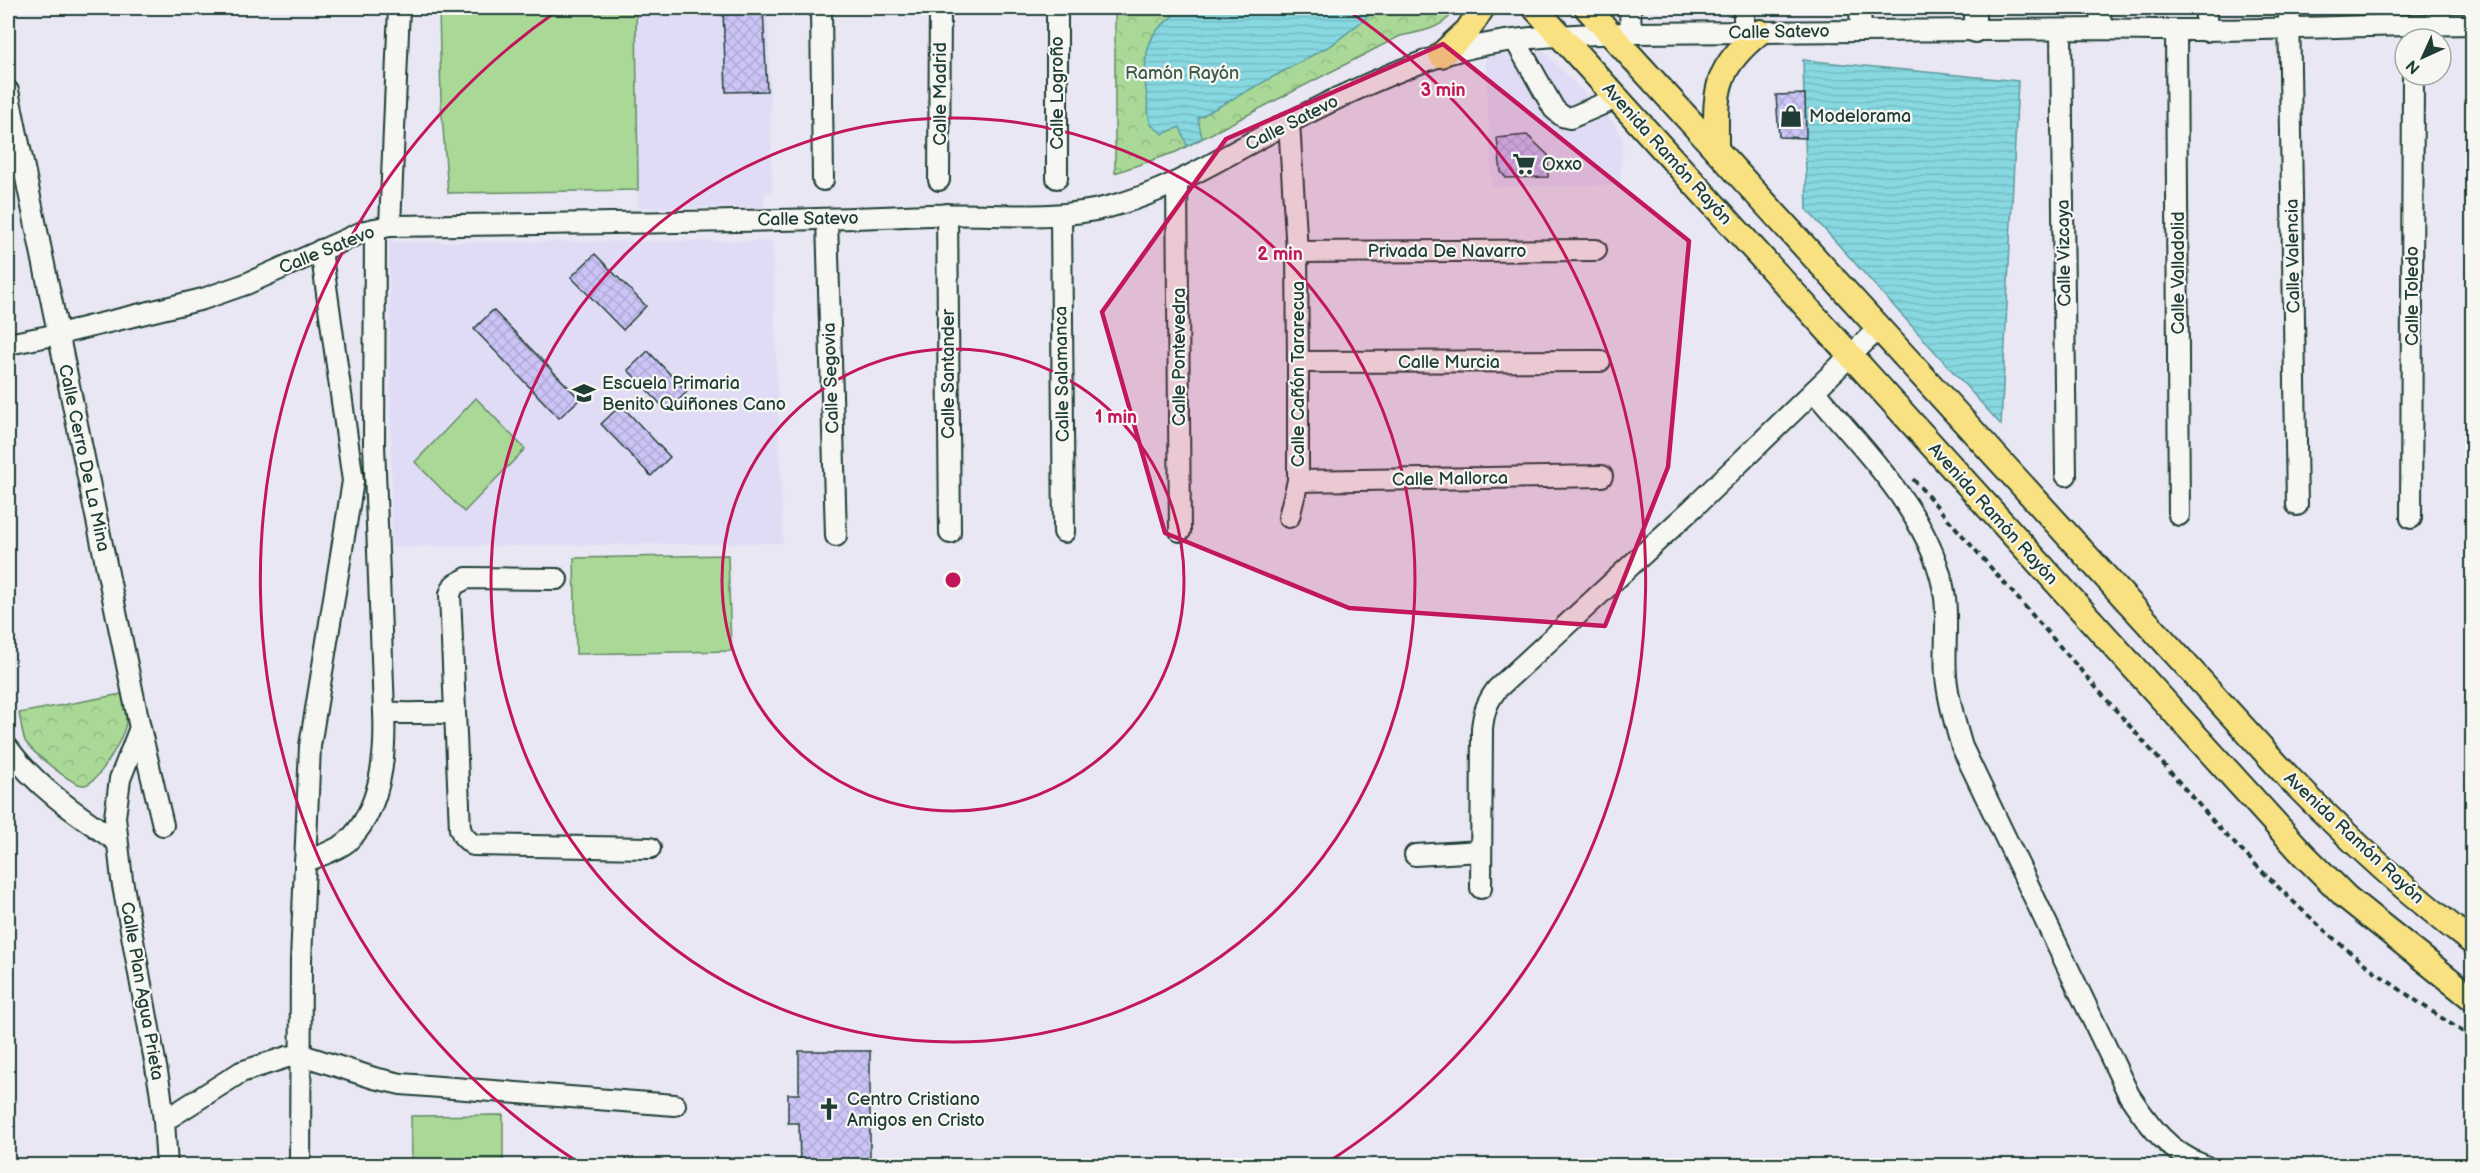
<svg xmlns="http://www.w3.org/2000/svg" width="2480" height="1173" viewBox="0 0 2480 1173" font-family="'Balsamiq Sans',sans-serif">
	<defs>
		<pattern id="park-crowns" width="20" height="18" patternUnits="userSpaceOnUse" patternTransform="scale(1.5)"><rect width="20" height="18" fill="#a9d897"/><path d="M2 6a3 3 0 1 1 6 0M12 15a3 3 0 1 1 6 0" fill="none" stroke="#91ba83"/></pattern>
		<pattern id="water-rules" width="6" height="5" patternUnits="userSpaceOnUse" patternTransform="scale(1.5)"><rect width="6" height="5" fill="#87d8e1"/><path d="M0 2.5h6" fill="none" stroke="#74bac2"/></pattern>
		<pattern id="building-cross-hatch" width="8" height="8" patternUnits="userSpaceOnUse" patternTransform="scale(1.5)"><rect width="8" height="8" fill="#ccc4f7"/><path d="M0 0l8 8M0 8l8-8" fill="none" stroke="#afa9d4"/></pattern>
	</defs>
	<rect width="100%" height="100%" fill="#e9e7f4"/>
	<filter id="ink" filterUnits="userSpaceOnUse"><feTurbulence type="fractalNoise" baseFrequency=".0167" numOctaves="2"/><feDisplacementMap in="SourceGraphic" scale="12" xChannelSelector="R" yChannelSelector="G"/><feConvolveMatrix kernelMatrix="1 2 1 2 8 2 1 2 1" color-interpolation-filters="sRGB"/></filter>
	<g filter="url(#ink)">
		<g fill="#e0dcf5">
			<path d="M 636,8 L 768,8 L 772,192 L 765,191 L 764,208 L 638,207 Z"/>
			<path d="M 1544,51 L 1616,126 L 1623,139 L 1620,185 L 1492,187 L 1485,57 Z"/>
			<path d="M 772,241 L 783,543 L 392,547 L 389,242 Z"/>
		</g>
		<g fill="url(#park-crowns)" stroke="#648a66" stroke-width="1.5">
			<path d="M 1115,8 L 1455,8 C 1447,28 1420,32 1400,36 L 1176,152 L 1115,173 Z"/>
			<path d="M 122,694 C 123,702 127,713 126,721 C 126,735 98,784 84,785 C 72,786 31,751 25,741 C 22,733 21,722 19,713 Z"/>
		</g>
		<g fill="#a9d897" stroke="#648a66" stroke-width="1.5">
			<path d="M 439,8 L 636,8 L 638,190 L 448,193 L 441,102 Z"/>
			<path d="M 476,398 L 525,449 L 464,512 L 415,462 Z"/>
			<path d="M 728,555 L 731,651 L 576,654 L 574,558 Z"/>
			<path d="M 503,1115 L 503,1161 L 412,1161 L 411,1116 Z"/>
		</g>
		<g fill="url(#water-rules)" stroke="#5d9a9c" stroke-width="1.5">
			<path d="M 1175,8 L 1387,8 L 1370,15 L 1333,44 L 1198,118 L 1202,138 L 1187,146 L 1180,127 L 1163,134 L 1150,124 C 1147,96 1139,59 1154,34 C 1159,27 1168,20 1175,14 Z"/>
			<path d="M 1803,60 L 2018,81 L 2001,425 L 1807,210 Z"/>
		</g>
		<g fill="url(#building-cross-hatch)" stroke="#1f3d34" stroke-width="1.5">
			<path d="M 763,8 L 767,91 L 726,92 L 723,9 Z"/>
			<path d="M 1805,94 L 1806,138 L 1779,137 L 1776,95 Z"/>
			<path d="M 1527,135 L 1548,155 L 1548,177 L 1506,178 L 1501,172 L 1497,138 Z"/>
			<path d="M 595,254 L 646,306 L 623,330 L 571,277 Z"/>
			<path d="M 493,310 L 580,399 L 559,418 L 474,329 Z"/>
			<path d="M 648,351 L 687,392 L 667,411 L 628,370 Z"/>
			<path d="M 621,405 L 670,457 L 651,476 L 601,424 Z"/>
			<path d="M 799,1051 L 870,1051 L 870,1166 L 800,1166 L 799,1123 L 788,1123 L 788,1094 L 799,1094 Z"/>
		</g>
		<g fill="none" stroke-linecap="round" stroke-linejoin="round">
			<g stroke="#1f3d34" stroke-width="24">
				<g id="minor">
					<path d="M 821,8 L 823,180"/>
					<path d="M 1630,8 L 1631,33"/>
					<path d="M 1860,8 L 1861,31"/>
					<path d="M 1975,8 L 1975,32"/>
					<path d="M 2100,8 L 2101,29"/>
					<path d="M 2289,8 L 2297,505"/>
					<path d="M 2061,31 L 2066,475"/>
					<path d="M 2206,31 L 2206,8"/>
					<path d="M 2176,32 L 2179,515"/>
					<path d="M 1744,33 L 1744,8"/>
					<path d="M 1515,40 L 1554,109 L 1562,116 L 1570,118 L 1617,98"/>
					<path d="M 8,91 L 140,728 L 163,825"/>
					<path d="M 1057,178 L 1057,8"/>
					<path d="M 939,180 L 940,8"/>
					<path d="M 1177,182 L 1180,531"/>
					<path d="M 947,214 L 950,533"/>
					<path d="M 1061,217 L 1064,532"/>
					<path d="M 827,219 L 836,536"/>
					<path d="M 390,226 L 399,8"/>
					<path d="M 375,229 L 374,444 L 384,712"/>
					<path d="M 1297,252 L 1596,250"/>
					<path d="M 8,344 L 59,334 L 203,299 L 246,284 L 365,231 L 390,226 C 570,223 750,223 929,215 C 989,212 1049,222 1108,207 C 1173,191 1229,153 1288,123 C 1336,98 1388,73 1440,56 C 1501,36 1567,35 1631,33 L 2101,29 C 2225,33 2349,25 2472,24"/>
					<path d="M 1298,362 L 1600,361"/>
					<path d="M 1814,391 C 1862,449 1935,519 1945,598 C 1948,623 1944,650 1946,676 C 1948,700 1955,724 1962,747 L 2129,1095 C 2149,1125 2169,1153 2205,1166"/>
					<path d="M 1298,481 L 1602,476"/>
					<path d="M 1289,517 L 1298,481 L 1298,362 L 1297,252 L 1289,122"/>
					<path d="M 2411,518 L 2413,75"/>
					<path d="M 557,579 L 467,578 L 454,585 L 450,594 L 460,829 L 464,837 L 473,845 L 650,848"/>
					<path d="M 140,728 L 120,779 L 115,817 L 122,880 L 160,1089 L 164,1121 L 167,1166"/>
					<path d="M 8,748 C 35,786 78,815 116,841"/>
					<path d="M 1415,855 L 1481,851"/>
					<path d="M 305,862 C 318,856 336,851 347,842 C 381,811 386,755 384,712 C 408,715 431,711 455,714"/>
					<path d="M 1481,888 L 1482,728 C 1484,711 1487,702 1497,689 L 1693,508 L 1879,328"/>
					<path d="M 164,1121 L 241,1072 L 287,1057 L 302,1055 L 374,1078 L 401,1084 L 675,1105"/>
					<path d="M 300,1166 L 301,961 L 310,746 L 353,481 L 321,250"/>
				</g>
			</g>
			<g stroke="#1f3d34" stroke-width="28">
				<g id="major">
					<path d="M 1535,8 L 2303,854 L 2346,897 L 2472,998"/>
					<path d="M 1587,8 L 2290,779 C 2347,837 2407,893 2472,942"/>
					<path d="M 1441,55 L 1468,30 L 1482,8"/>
					<path d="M 1716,149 C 1716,93 1712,70 1760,32"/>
				</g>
			</g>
			<path stroke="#1f3d34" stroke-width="4" stroke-dasharray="6 4.5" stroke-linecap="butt" d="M 1913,479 L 2222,831 C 2258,867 2293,903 2331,936 C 2374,974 2424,1006 2472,1038"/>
			<use href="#minor" stroke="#f6f6f2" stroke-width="20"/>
			<use href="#major" stroke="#f9e181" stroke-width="24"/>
		</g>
	</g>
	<path fill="#c2185b" fill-opacity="0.2" stroke="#c2185b" stroke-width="4.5" stroke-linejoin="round" d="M 1443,44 L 1689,241 L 1668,467 L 1605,626 L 1349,608 L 1165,533 L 1102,312 L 1226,139 Z"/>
	<g fill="none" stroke="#c2185b" stroke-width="3">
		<circle cx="953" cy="580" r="231"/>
		<circle cx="953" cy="580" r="462"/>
		<path d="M581 1164A693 693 0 0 1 560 9M1346 9A693 693 0 0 1 1325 1164"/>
	</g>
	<defs>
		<g id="shop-bare" transform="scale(1.8)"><path d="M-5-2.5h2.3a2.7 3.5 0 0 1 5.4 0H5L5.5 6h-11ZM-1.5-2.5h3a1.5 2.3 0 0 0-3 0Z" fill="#1f3d34" stroke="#f6f6f2" stroke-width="2.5" paint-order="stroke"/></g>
		<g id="supermarket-bare" transform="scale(1.8)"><path d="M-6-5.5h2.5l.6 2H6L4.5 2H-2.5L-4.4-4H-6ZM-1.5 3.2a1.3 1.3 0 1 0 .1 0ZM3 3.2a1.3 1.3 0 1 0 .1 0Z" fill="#1f3d34" stroke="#f6f6f2" stroke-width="2.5" paint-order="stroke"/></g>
		<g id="school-bare" transform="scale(1.8)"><path d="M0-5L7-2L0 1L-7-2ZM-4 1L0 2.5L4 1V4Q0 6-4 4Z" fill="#1f3d34" stroke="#f6f6f2" stroke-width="2.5" paint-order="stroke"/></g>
		<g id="church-bare" transform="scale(1.8)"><path d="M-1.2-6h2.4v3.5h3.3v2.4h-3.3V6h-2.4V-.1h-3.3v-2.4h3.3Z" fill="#1f3d34" stroke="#f6f6f2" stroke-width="2.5" paint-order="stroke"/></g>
	</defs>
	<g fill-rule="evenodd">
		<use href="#shop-bare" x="1791" y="116"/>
		<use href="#supermarket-bare" x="1524" y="164"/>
		<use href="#school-bare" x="584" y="393"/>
		<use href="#church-bare" x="829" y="1109"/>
	</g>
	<g text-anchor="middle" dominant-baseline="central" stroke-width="4.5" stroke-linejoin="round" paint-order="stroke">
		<g font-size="18" fill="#1f3d34" stroke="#f6f6f2">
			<text transform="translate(1779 32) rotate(-1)">Calle Satevo</text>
			<text transform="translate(1057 93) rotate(-90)">Calle Logroño</text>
			<text transform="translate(940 94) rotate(-90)">Calle Madrid</text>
			<text transform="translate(1292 123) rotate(-27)">Calle Satevo</text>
			<text transform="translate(1667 154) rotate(48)">Avenida Ramón Rayón</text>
			<text transform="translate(808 219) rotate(-1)">Calle Satevo</text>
			<text transform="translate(327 250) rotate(-22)">Calle Satevo</text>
			<text x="1447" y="251">Privada De Navarro</text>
			<text transform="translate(2064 253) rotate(-91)">Calle Vizcaya</text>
			<text transform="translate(2293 256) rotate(-91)">Calle Valencia</text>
			<text transform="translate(2178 273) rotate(-90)">Calle Valladolid</text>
			<text transform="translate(2412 296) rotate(-90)">Calle Toledo</text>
			<text transform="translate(1179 357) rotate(-90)">Calle Pontevedra</text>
			<text x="1449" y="362">Calle Murcia</text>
			<text transform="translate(948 374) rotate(-90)">Calle Santander</text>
			<text transform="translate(1062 374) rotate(-91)">Calle Salamanca</text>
			<text transform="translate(1298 374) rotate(-90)">Calle Cañón Tararecua</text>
			<text transform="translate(831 378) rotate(-92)">Calle Segovia</text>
			<text transform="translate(84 458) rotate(78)">Calle Cerro De La Mina</text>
			<text transform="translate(1450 479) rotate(-1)">Calle Mallorca</text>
			<text transform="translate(1993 514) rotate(48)">Avenida Ramón Rayón</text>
			<text transform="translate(2354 838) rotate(43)">Avenida Ramón Rayón</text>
			<text transform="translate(142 991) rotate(80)">Calle Plan Agua Prieta</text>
		</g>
		<g font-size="18" fill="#3b5c48" stroke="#f6f6f2">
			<text x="1182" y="73">Ramón Rayón</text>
		</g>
		<g font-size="18" fill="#1f3d34" stroke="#f6f6f2" text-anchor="start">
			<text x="1809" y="116">Modelorama</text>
			<text x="1542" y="164">Oxxo</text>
			<text x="602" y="383">Escuela Primaria<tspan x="602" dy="21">Benito Quiñones Cano</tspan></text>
			<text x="847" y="1099">Centro Cristiano<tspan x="847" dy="21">Amigos en Cristo</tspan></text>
		</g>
	</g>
	<circle cx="953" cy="580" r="9" fill="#c2185b" stroke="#f6f6f2" stroke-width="3"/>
	<g font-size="18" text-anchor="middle" font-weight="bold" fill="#c2185b" stroke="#f6f6f2" stroke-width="4.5" stroke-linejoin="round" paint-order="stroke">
		<text x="1443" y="96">3 min</text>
		<text x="1280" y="260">2 min</text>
		<text x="1116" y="423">1 min</text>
	</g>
	<rect width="2480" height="1173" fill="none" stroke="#f6f6f2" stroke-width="30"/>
	<rect x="15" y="15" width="2450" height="1143" fill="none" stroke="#1f3d34" stroke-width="2" filter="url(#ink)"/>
	<g transform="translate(2423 57) rotate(225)"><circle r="28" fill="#f6f6f2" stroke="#a0aca6" stroke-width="1.5"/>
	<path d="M0-4.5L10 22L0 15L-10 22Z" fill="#1f3d34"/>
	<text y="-9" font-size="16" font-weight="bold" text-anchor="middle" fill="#1f3d34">N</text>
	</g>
</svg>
